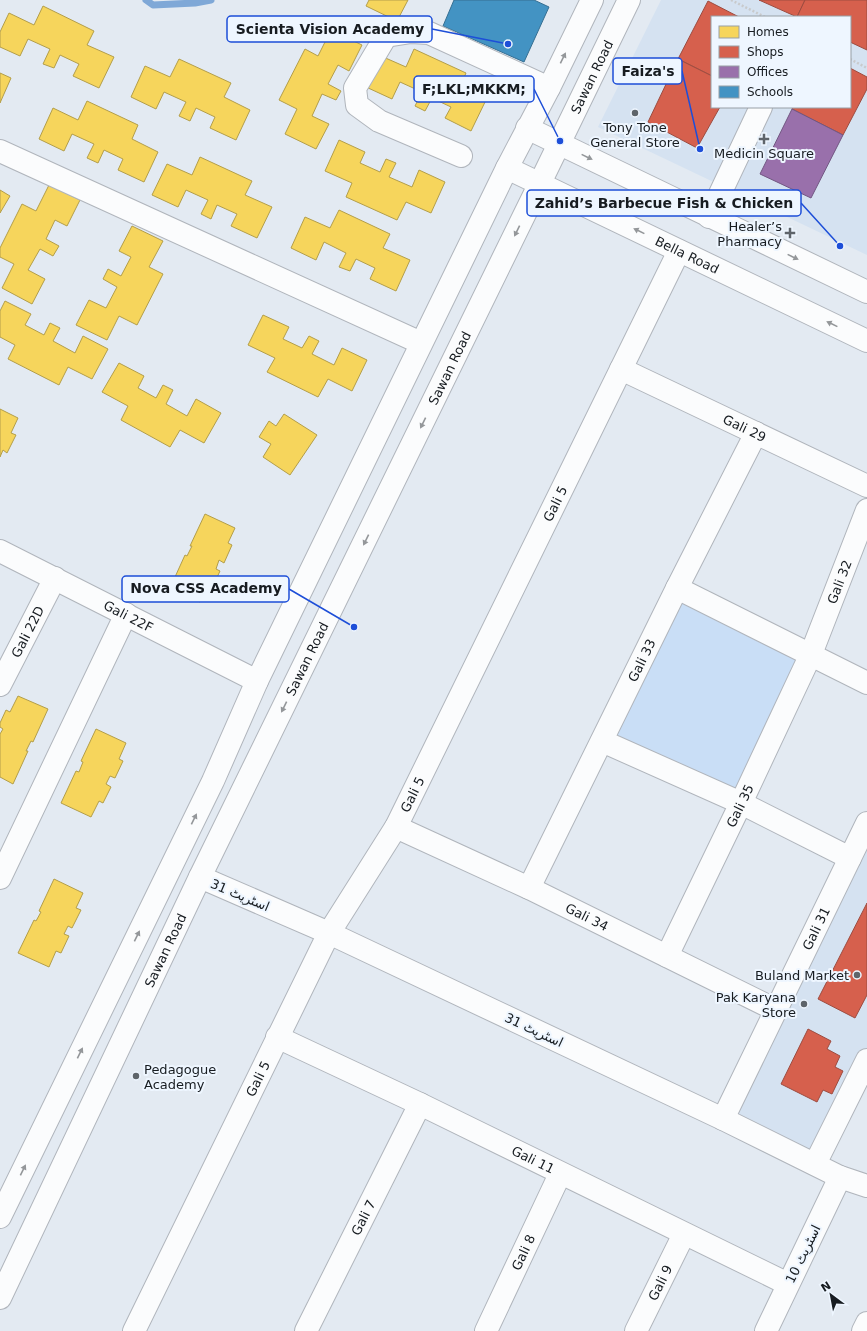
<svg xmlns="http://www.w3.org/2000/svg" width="867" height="1331" viewBox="0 0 867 1331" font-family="'DejaVu Sans','Noto Sans Arabic',sans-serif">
	<rect width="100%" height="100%" fill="#e3eaf2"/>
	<g fill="#d5e2f1" fill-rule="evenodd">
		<path d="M 661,0 L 867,0 L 867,255 L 598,127 ZM 712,17 L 850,17 L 850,107 L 712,107 Z"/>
		<path d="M 867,823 L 867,1060 L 815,1164 L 723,1119 Z"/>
	</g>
	<path fill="#c9def6" d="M 680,598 L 803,659 L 735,793 L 611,735 Z"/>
	<g fill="#f6d55c" stroke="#b39e4a">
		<path d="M 369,0 L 408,0 L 397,21 L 366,6 Z"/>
		<path d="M 43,6 L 94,31 L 87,45 L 114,57 L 99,88 L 73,76 L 79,64 L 60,55 L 54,68 L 43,64 L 50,49 L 28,39 L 20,56 L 0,47 L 0,32 L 9,13 L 34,25 Z"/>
		<path d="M 331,30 L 362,45 L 349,71 L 338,65 L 328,84 L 341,91 L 336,100 L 322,94 L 312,116 L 329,124 L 316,149 L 285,134 L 297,109 L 279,100 L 305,49 L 318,56 Z"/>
		<path d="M 414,49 L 466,73 L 460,87 L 486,100 L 471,131 L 445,118 L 451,107 L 432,98 L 425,111 L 415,106 L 422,92 L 400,82 L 392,99 L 366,87 L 381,56 L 406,67 Z"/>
		<path d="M 179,59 L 231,83 L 224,97 L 250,110 L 236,140 L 210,128 L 215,117 L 196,108 L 190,121 L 179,116 L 186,102 L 164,92 L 156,109 L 131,97 L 145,66 L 170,77 Z"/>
		<path d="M 0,73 L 11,78 L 0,103 Z"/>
		<path d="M 87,101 L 138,125 L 132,139 L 158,152 L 144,182 L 118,170 L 123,159 L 104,150 L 98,163 L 87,158 L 94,144 L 72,134 L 64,151 L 39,139 L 53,108 L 78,120 Z"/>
		<path d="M 339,140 L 365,152 L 360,163 L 380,172 L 386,159 L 396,163 L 389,177 L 412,187 L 419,170 L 445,182 L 431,213 L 406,202 L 397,220 L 346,197 L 352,183 L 325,171 Z"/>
		<path d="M 200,157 L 252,181 L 245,195 L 272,207 L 257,238 L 231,226 L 237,214 L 217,205 L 211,219 L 201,214 L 208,200 L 186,190 L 178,207 L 152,195 L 167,164 L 192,175 Z"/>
		<path d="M 49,185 L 80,200 L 67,226 L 55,220 L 46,239 L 59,246 L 53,256 L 40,249 L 28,270 L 45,279 L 32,304 L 2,288 L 14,264 L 0,257 L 0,248 L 22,204 L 36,211 Z"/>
		<path d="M 0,190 L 10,196 L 0,213 Z"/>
		<path d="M 339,210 L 390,234 L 383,248 L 410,260 L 396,291 L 370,279 L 375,268 L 356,259 L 350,271 L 339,267 L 346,253 L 324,242 L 316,260 L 291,248 L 305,217 L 330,228 Z"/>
		<path d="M 132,226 L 163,241 L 149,267 L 163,274 L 137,325 L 119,316 L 107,340 L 76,325 L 89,300 L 106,308 L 117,287 L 103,279 L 108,269 L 121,276 L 131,257 L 119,251 Z"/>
		<path d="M 5,301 L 31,314 L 25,325 L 44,335 L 50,323 L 60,328 L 53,341 L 75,353 L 83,336 L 108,349 L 92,379 L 68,367 L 59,385 L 8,359 L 15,345 L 0,337 L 0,311 Z"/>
		<path d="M 263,315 L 289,327 L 283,339 L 302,348 L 309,336 L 319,341 L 312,354 L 334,365 L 342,348 L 367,360 L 352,391 L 328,379 L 318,397 L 267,372 L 275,358 L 248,345 Z"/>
		<path d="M 119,363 L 144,376 L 138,388 L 156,398 L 163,385 L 173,390 L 166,404 L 187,416 L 196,399 L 221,413 L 204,443 L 180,430 L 170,447 L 121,420 L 128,406 L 102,392 Z"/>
		<path d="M 0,409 L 18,418 L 11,433 L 16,435 L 7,453 L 3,450 L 0,457 Z"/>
		<path d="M 284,414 L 317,435 L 290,475 L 263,457 L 271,444 L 259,437 L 269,421 L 276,426 Z"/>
		<path d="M 205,514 L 235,528 L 228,543 L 232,545 L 224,563 L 219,560 L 216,569 L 220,571 L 212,588 L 208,586 L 200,602 L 170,588 L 185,555 L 187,556 L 192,546 L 190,546 Z"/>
		<path d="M 18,696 L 48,709 L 33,742 L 31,741 L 26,751 L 28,751 L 13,784 L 0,777 L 0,734 L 3,729 L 0,727 L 0,723 L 6,710 L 10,712 Z"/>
		<path d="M 96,729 L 126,743 L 119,759 L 123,761 L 115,778 L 110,776 L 106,784 L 111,787 L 103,803 L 99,801 L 91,817 L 61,803 L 76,771 L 79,772 L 83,762 L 81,761 Z"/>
		<path d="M 54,879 L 83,893 L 76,908 L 81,910 L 72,928 L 68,926 L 64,934 L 69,936 L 61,953 L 56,951 L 49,967 L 18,953 L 34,920 L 36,921 L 41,912 L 39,911 Z"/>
	</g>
	<g fill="#d6604d" stroke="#9d4c40">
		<path d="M 759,0 L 805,0 L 797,17 Z"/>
		<path d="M 805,0 L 867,0 L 867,50 L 850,42 L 850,17 L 797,17 Z"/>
		<path d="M 708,1 L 739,17 L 712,17 L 712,76 L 678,59 Z"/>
		<path d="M 678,59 L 712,76 L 712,107 L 720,107 L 697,148 L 648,122 Z"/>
		<path d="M 850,68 L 867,77 L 867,89 L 843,135 L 792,109 L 793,107 L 850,107 Z"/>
		<path d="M 867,903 L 867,995 L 855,1018 L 818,999 Z"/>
		<path d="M 808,1029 L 831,1041 L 827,1049 L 840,1056 L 835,1067 L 843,1071 L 832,1094 L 823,1090 L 817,1102 L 781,1084 Z"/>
	</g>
	<path fill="#9970ab" stroke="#725782" d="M 792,109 L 843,135 L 811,198 L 760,174 Z"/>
	<path fill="#4393c3" stroke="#366f92" d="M 454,0 L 534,0 L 549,7 L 524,62 L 443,26 Z"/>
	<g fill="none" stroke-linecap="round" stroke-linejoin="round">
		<path stroke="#7fa8d7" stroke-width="7" d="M 146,0 L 153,5 L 195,3 L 211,0"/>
		<g stroke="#b0b5bc" stroke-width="24">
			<g id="minor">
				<path d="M 527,128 L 867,292"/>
				<path d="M 0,151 L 421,343"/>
				<path d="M 461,156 L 379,121 L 357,105 L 355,88 L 386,36 L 411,32 L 429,33 L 549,88"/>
				<path id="s1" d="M 507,168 L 867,341"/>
				<path d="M 709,217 L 761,107"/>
				<path id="s2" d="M 621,369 L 867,486"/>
				<path id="s3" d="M 0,551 L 257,681"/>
				<path d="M 677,588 L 867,683"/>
				<path id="s4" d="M 0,685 L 55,578"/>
				<path d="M 602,741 L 741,803 L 850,858"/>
				<path id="s5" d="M 396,827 L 529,888 L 776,1010"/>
				<path d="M 200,877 L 329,933 L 723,1119 L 840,1177 L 867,1186"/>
				<path d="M 0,878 L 126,614"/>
				<path id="s6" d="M 529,888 L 677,588 L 756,433"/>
				<path id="s7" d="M 667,956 L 741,803 L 811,654 L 867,510"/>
				<path id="s8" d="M 277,1037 L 420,1104 L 788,1284"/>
				<path id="s9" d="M 723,1119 L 867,823"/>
				<path d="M 815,1164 L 867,1060"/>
				<path id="s10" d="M 134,1331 L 329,933 L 396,827 L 679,251"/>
				<path id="s11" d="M 306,1331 L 420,1104"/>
				<path id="s12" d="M 486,1331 L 560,1174"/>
				<path id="s13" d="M 636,1331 L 684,1234"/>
				<path d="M 766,1331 L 840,1177"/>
				<path d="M 863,1331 L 867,1323"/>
			</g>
		</g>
		<g stroke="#b0b5bc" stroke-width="24">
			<g id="major">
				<path d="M 0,1217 L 213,781 L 257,681 L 507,168 L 549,88 L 592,0"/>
				<path id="s14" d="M 0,1298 L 200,877 L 540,183 L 629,0"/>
			</g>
		</g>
		<g stroke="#c8cacc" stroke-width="2.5" stroke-dasharray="2 2" stroke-linecap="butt">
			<path d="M 731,0 L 765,17"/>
			<path d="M 850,59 L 867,68"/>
		</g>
		<use href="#minor" stroke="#fbfcfd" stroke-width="22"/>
		<use href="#major" stroke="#fbfcfd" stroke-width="22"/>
	</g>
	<defs><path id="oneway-solid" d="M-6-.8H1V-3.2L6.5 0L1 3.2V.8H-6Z"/></defs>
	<g fill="#94979a">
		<use href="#oneway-solid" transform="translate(563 58) rotate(-64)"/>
		<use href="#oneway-solid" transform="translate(587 157) rotate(26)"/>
		<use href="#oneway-solid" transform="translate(517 231) rotate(116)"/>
		<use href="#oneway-solid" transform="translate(639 231) rotate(-154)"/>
		<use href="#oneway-solid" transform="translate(793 257) rotate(26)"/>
		<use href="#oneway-solid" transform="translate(832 324) rotate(-154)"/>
		<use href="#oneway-solid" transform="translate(423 423) rotate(116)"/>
		<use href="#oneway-solid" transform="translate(366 540) rotate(116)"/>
		<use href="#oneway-solid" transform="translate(284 707) rotate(116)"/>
		<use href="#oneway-solid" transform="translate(194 819) rotate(-64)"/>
		<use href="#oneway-solid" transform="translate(137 936) rotate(-64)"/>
		<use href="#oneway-solid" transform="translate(80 1053) rotate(-64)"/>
		<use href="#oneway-solid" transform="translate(23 1170) rotate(-64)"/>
	</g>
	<g fill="#5e646a" stroke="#eef6ff" stroke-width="1.5">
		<circle cx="635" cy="113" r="4"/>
		<path d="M762 133h4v4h4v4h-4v4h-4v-4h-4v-4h4z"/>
		<path d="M788 227h4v4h4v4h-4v4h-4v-4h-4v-4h4z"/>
		<circle cx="857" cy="975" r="4"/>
		<circle cx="804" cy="1004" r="4"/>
		<circle cx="136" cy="1076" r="4"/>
	</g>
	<g text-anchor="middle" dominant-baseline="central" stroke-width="4" stroke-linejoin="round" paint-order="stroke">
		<g font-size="13" fill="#171c21" stroke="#eef6ff">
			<text stroke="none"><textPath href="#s14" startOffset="1357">Sawan Road</textPath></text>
			<text stroke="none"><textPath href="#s1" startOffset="200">Bella Road</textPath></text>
			<text stroke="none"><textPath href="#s14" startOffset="1033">Sawan Road</textPath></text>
			<text stroke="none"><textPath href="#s2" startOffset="137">Gali 29</textPath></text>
			<text stroke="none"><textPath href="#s10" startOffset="929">Gali 5</textPath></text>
			<text stroke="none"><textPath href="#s7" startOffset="412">Gali 32</textPath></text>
			<text stroke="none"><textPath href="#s3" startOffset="144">Gali 22F</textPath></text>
			<text stroke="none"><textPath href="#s4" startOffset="60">Gali 22D</textPath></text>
			<text stroke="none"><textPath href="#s14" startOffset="709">Sawan Road</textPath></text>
			<text stroke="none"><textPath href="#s6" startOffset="254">Gali 33</textPath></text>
			<text stroke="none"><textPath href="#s10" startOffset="605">Gali 5</textPath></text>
			<text stroke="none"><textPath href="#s7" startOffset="167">Gali 35</textPath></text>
			<text transform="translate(240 895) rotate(23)">اسٹریٹ 31</text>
			<text stroke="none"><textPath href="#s5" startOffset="211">Gali 34</textPath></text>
			<text stroke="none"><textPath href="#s9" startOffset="212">Gali 31</textPath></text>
			<text stroke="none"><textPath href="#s14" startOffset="385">Sawan Road</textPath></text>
			<text transform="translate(534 1030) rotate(25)">اسٹریٹ 31</text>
			<text stroke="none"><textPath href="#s10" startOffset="281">Gali 5</textPath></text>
			<text stroke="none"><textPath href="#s8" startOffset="284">Gali 11</textPath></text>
			<text stroke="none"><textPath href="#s11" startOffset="127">Gali 7</textPath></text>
			<text stroke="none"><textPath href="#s12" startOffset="87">Gali 8</textPath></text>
			<text transform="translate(803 1254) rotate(-64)">اسٹریٹ 10</text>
			<text stroke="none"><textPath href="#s13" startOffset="54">Gali 9</textPath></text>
		</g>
		<g font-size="13" fill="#171c21" stroke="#eef6ff" text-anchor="end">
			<text x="635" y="127" text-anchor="middle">Tony Tone<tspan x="635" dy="15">General Store</tspan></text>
			<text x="764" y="153" text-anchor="middle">Medicin Square</text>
			<text x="782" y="226">Healer’s<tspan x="782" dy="15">Pharmacy</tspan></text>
			<text x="849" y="975">Buland Market</text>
			<text x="796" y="997">Pak Karyana<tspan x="796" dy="15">Store</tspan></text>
			<text x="144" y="1069" text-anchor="start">Pedagogue<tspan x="144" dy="15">Academy</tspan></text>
		</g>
	</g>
	<path fill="none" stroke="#1d4ed8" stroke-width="1.5" d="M508 44L432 29M700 149L682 71M560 141L534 89M840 246L801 203M354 627L289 589"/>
	<g fill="#1d4ed8" stroke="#eef6ff" stroke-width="1.5">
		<circle cx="508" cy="44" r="4"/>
		<circle cx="700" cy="149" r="4"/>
		<circle cx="560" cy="141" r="4"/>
		<circle cx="840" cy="246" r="4"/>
		<circle cx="354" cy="627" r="4"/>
	</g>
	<g fill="#eef6ff" stroke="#1d4ed8" stroke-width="1.5">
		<rect x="227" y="16" width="205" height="26" rx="4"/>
		<rect x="613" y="58" width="69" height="26" rx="4"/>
		<rect x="414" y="76" width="120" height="26" rx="4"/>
		<rect x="527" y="190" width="274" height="26" rx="4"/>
		<rect x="122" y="576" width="167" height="26" rx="4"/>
	</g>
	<g font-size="14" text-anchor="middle" font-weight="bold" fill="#171c21">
		<text x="330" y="34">Scienta Vision Academy</text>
		<text x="648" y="76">Faiza's</text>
		<text x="474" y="94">F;LKL;MKKM;</text>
		<text x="664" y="208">Zahid’s Barbecue Fish &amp; Chicken</text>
		<text x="206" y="593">Nova CSS Academy</text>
	</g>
	<rect x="711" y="16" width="140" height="92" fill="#eef6ff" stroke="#989fa6"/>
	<rect x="719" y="26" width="20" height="12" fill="#f6d55c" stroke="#989fa6"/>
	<text x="747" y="36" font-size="12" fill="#171c21">Homes</text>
	<rect x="719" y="46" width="20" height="12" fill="#d6604d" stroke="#989fa6"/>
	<text x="747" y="56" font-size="12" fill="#171c21">Shops</text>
	<rect x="719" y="66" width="20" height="12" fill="#9970ab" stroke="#989fa6"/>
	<text x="747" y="76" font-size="12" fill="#171c21">Offices</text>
	<rect x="719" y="86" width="20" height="12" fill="#4393c3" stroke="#989fa6"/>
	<text x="747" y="96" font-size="12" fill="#171c21">Schools</text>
	<g transform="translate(831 1295) rotate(328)" stroke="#eef6ff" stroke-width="3" paint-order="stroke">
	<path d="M0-3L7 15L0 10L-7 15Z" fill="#171c21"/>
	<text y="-6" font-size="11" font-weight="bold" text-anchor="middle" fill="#171c21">N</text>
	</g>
</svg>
